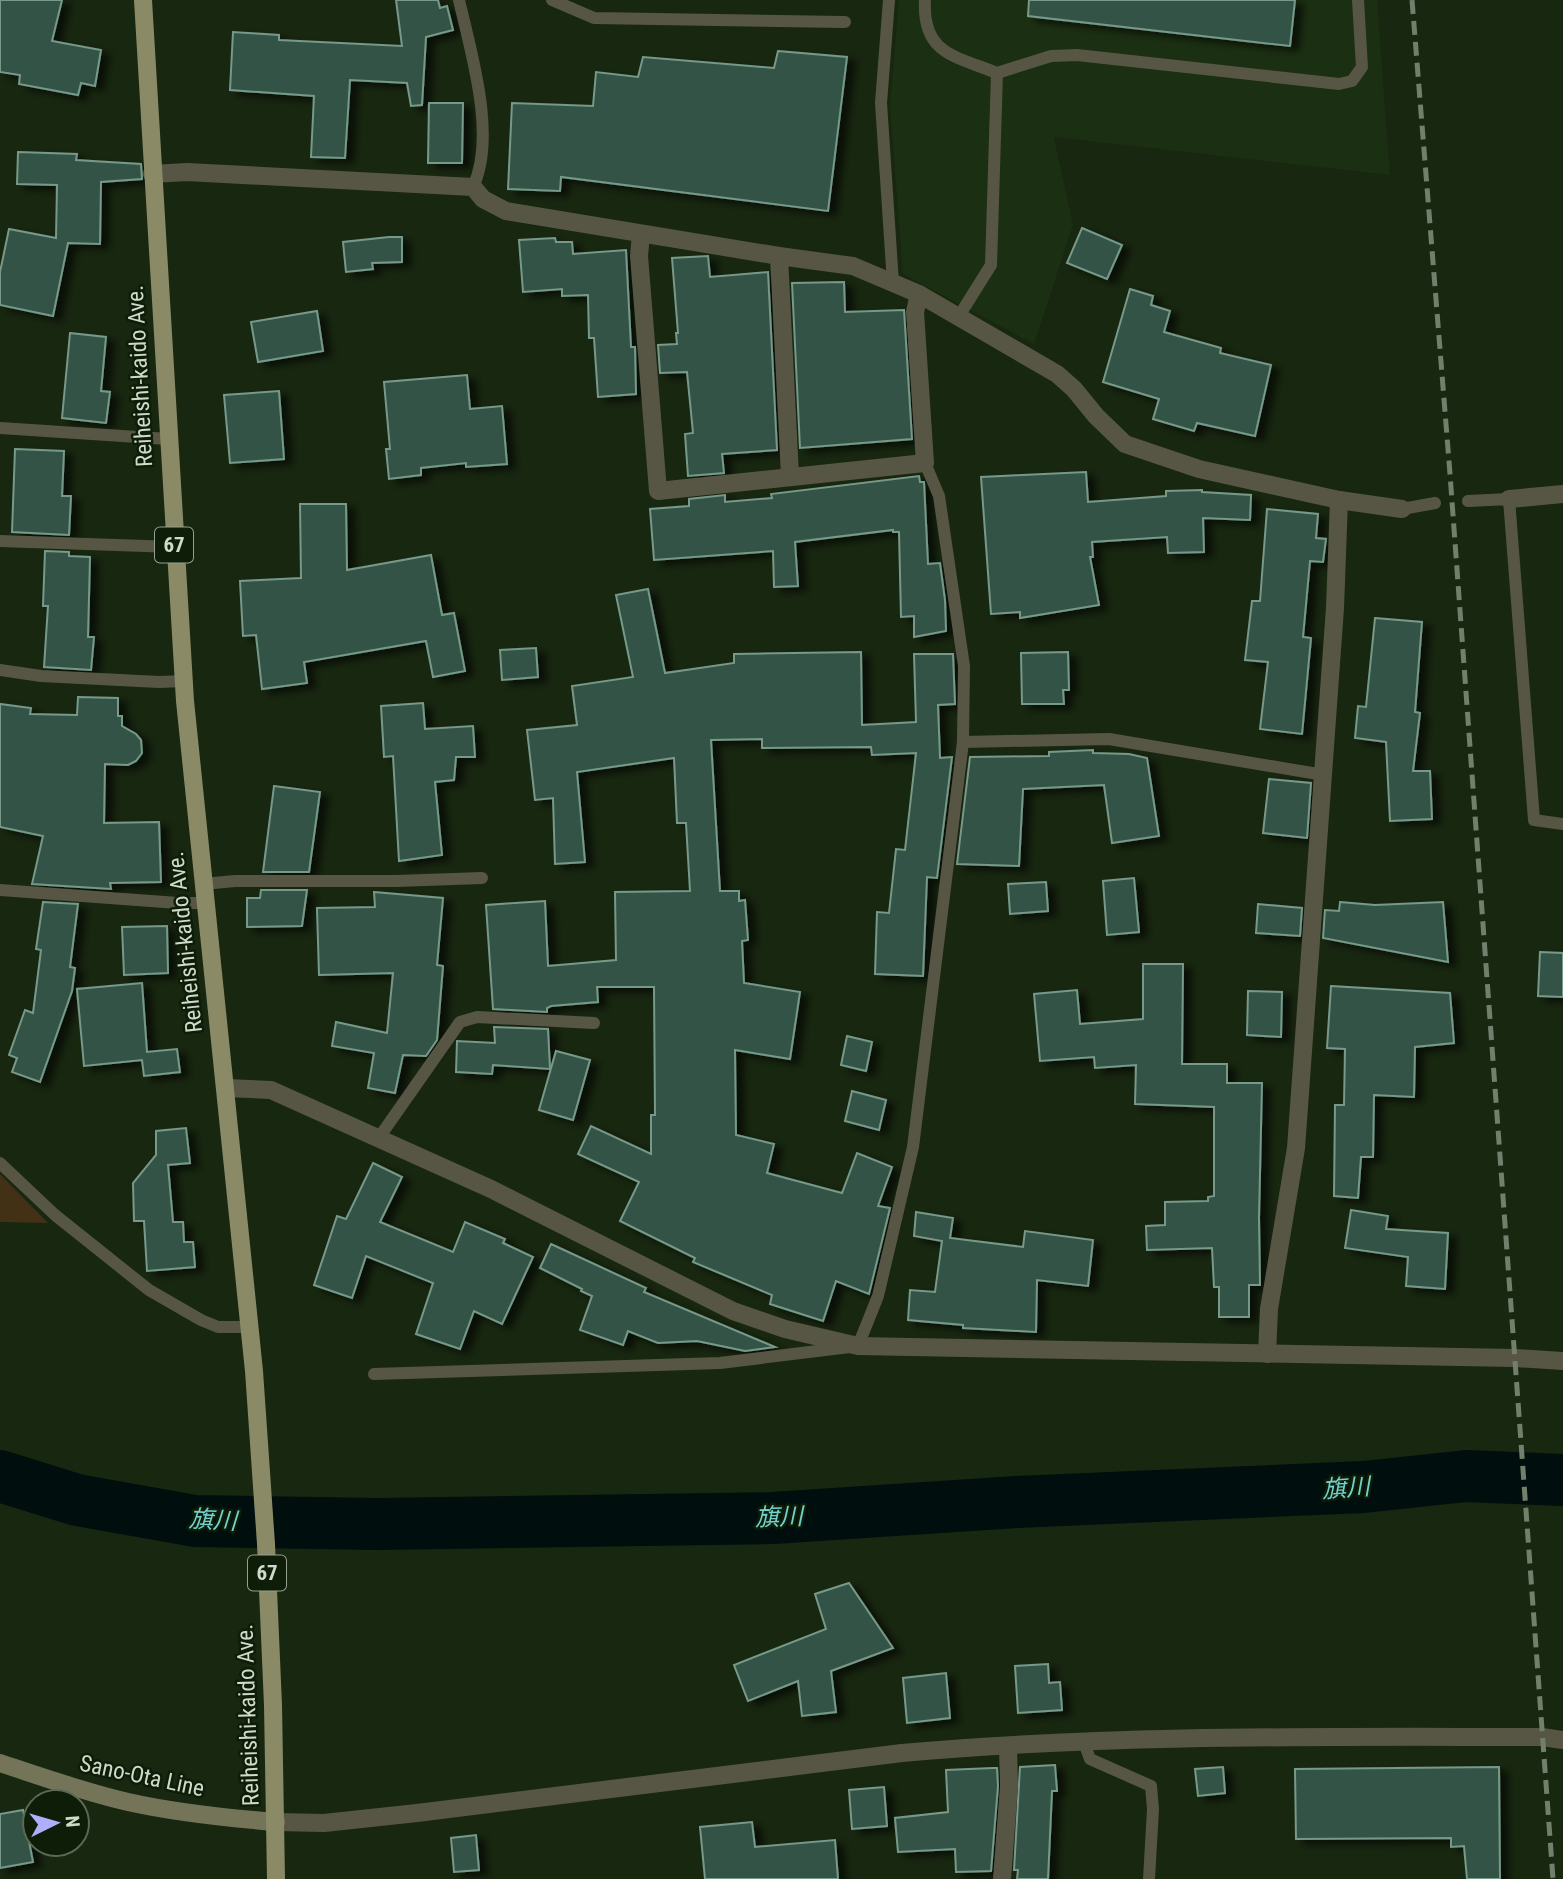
<svg xmlns="http://www.w3.org/2000/svg" width="1563" height="1879" viewBox="0 0 1563 1879" font-family="'Roboto Condensed','Noto Sans JP',sans-serif">
	<defs>
		<filter id="shadow"><feDropShadow dx="8" dy="4.5" stdDeviation="3.5" flood-color="#0009"/></filter>
	</defs>
	<rect width="100%" height="100%" fill="#182710"/>
	<path fill="#1b2f12" d="M 899,0 L 1377,0 L 1390,175 L 1054,137 L 1073,225 L 1034,344 L 903,274 L 890,105 Z"/>
	<path fill="#423114" d="M 0,1174 L 48,1223 L 0,1222 Z"/>
	<g fill="none" stroke-linecap="round" stroke-linejoin="round">
		<path stroke="#010e0e" stroke-width="52" d="M 0,1476 L 77,1500 L 195,1521 L 378,1524 L 773,1518 L 1017,1502 L 1364,1487 L 1466,1476 L 1563,1480"/>
	</g>
	<g fill="#325345" stroke="#769989" stroke-width="2" filter="url(#shadow)">
		<path d="M 0,0 L 62,0 L 52,41 L 101,50 L 95,86 L 81,83 L 78,95 L 19,84 L 20,75 L 0,72 Z"/>
		<path d="M 396,0 L 438,0 L 440,8 L 447,6 L 453,30 L 426,37 L 422,105 L 411,106 L 407,83 L 350,80 L 345,158 L 311,157 L 314,96 L 230,90 L 233,32 L 279,35 L 279,40 L 402,46 Z"/>
		<path d="M 1029,0 L 1295,0 L 1290,46 L 1028,16 Z"/>
		<path d="M 778,51 L 847,57 L 828,211 L 561,177 L 560,191 L 508,189 L 512,103 L 593,106 L 596,72 L 638,77 L 643,57 L 774,68 Z"/>
		<path d="M 429,103 L 463,103 L 462,163 L 428,163 Z"/>
		<path d="M 18,152 L 77,154 L 76,160 L 141,164 L 142,179 L 101,182 L 100,244 L 68,243 L 53,316 L 0,305 L 0,272 L 9,229 L 56,238 L 57,185 L 17,184 Z"/>
		<path d="M 1082,228 L 1122,245 L 1107,279 L 1067,263 Z"/>
		<path d="M 389,237 L 402,237 L 402,262 L 372,263 L 373,269 L 346,272 L 343,242 Z"/>
		<path d="M 555,238 L 556,242 L 572,242 L 573,254 L 626,250 L 631,347 L 635,347 L 636,394 L 598,397 L 594,338 L 589,338 L 588,295 L 562,296 L 562,289 L 523,292 L 519,240 Z"/>
		<path d="M 708,256 L 710,277 L 768,272 L 777,450 L 722,454 L 724,473 L 688,476 L 685,434 L 693,433 L 687,372 L 660,373 L 658,345 L 677,344 L 676,333 L 678,333 L 672,258 Z"/>
		<path d="M 844,282 L 845,312 L 904,310 L 912,439 L 800,448 L 792,283 Z"/>
		<path d="M 1130,289 L 1153,296 L 1151,305 L 1170,311 L 1164,332 L 1221,348 L 1220,353 L 1271,365 L 1255,436 L 1197,423 L 1194,431 L 1153,419 L 1159,399 L 1103,382 Z"/>
		<path d="M 317,311 L 323,351 L 258,362 L 251,322 Z"/>
		<path d="M 70,333 L 106,337 L 101,391 L 110,392 L 106,423 L 62,418 Z"/>
		<path d="M 467,375 L 470,409 L 502,406 L 507,464 L 466,467 L 466,463 L 421,468 L 421,475 L 389,479 L 386,449 L 390,449 L 384,382 Z"/>
		<path d="M 279,391 L 284,459 L 230,463 L 224,395 Z"/>
		<path d="M 15,449 L 64,451 L 62,496 L 71,496 L 69,535 L 12,532 Z"/>
		<path d="M 1086,472 L 1088,502 L 1166,496 L 1166,491 L 1202,490 L 1202,492 L 1251,495 L 1250,520 L 1203,518 L 1204,552 L 1168,553 L 1167,537 L 1092,542 L 1093,557 L 1090,557 L 1099,605 L 1020,618 L 1020,612 L 991,614 L 981,477 Z"/>
		<path d="M 919,476 L 920,482 L 924,482 L 928,564 L 940,563 L 945,600 L 946,631 L 914,637 L 914,616 L 901,617 L 899,532 L 893,532 L 893,530 L 795,542 L 798,586 L 774,587 L 773,551 L 654,560 L 650,509 L 689,506 L 689,499 L 725,495 L 725,502 L 772,498 L 771,494 Z"/>
		<path d="M 300,504 L 346,504 L 347,570 L 431,555 L 442,615 L 454,613 L 465,671 L 433,677 L 426,641 L 304,662 L 307,683 L 262,689 L 256,635 L 243,636 L 240,581 L 301,578 Z"/>
		<path d="M 1267,509 L 1318,514 L 1316,538 L 1326,539 L 1323,562 L 1310,561 L 1303,637 L 1311,638 L 1302,734 L 1260,729 L 1268,662 L 1245,660 L 1252,601 L 1260,601 Z"/>
		<path d="M 45,551 L 69,552 L 69,556 L 90,557 L 88,637 L 94,637 L 91,670 L 44,667 L 48,606 L 43,606 Z"/>
		<path d="M 648,589 L 665,673 L 734,663 L 734,654 L 861,652 L 862,725 L 916,722 L 914,654 L 953,654 L 955,704 L 938,705 L 940,758 L 952,757 L 937,878 L 927,877 L 923,976 L 875,974 L 877,912 L 889,913 L 896,849 L 905,850 L 916,753 L 872,755 L 871,747 L 762,748 L 762,739 L 711,740 L 720,891 L 739,891 L 739,901 L 745,900 L 748,940 L 742,941 L 744,983 L 800,992 L 790,1059 L 735,1050 L 736,1135 L 774,1144 L 767,1173 L 842,1193 L 857,1153 L 892,1167 L 878,1206 L 890,1208 L 869,1294 L 836,1281 L 823,1321 L 770,1304 L 772,1295 L 693,1262 L 695,1258 L 620,1221 L 639,1182 L 578,1154 L 591,1126 L 651,1154 L 651,1115 L 655,1115 L 654,987 L 597,987 L 598,1002 L 551,1006 L 547,1008 L 547,1012 L 493,1009 L 486,905 L 545,901 L 548,966 L 616,960 L 615,892 L 690,891 L 686,823 L 677,823 L 674,758 L 577,772 L 585,862 L 555,864 L 553,798 L 535,800 L 527,730 L 577,725 L 572,686 L 633,677 L 616,595 Z"/>
		<path d="M 1375,618 L 1422,622 L 1415,712 L 1420,713 L 1413,771 L 1430,771 L 1432,819 L 1390,821 L 1386,742 L 1355,738 L 1358,706 L 1366,707 Z"/>
		<path d="M 536,648 L 538,677 L 502,680 L 500,650 Z"/>
		<path d="M 1068,652 L 1069,690 L 1063,690 L 1064,704 L 1022,704 L 1021,653 Z"/>
		<path d="M 78,697 L 118,698 L 118,716 L 122,716 L 122,726 L 136,734 L 141,740 L 142,753 L 136,761 L 128,765 L 105,764 L 104,823 L 159,822 L 161,882 L 110,883 L 111,889 L 32,884 L 43,836 L 0,827 L 0,704 L 31,708 L 30,714 L 77,715 Z"/>
		<path d="M 423,703 L 425,729 L 473,726 L 475,757 L 456,757 L 454,780 L 435,782 L 442,855 L 399,861 L 393,756 L 384,757 L 381,706 Z"/>
		<path d="M 1093,750 L 1093,753 L 1129,754 L 1147,758 L 1159,836 L 1112,843 L 1104,785 L 1023,789 L 1019,866 L 957,864 L 970,757 L 1049,756 L 1049,752 Z"/>
		<path d="M 1269,779 L 1311,783 L 1307,838 L 1263,833 Z"/>
		<path d="M 274,786 L 320,792 L 309,872 L 263,872 Z"/>
		<path d="M 1134,878 L 1139,932 L 1107,935 L 1103,881 Z"/>
		<path d="M 1046,882 L 1048,911 L 1010,914 L 1008,884 Z"/>
		<path d="M 261,890 L 307,890 L 302,926 L 247,927 L 247,898 L 260,898 Z"/>
		<path d="M 374,892 L 443,898 L 437,965 L 443,966 L 437,1040 L 426,1056 L 403,1055 L 395,1093 L 368,1088 L 374,1053 L 332,1046 L 336,1022 L 387,1033 L 393,973 L 319,975 L 317,908 L 375,907 Z"/>
		<path d="M 43,902 L 78,904 L 70,967 L 75,968 L 72,991 L 40,1082 L 12,1072 L 17,1058 L 9,1055 L 25,1010 L 33,1013 L 41,950 L 36,949 Z"/>
		<path d="M 1340,902 L 1375,905 L 1443,902 L 1448,962 L 1323,938 L 1325,910 L 1339,911 Z"/>
		<path d="M 1258,904 L 1302,908 L 1300,936 L 1256,933 Z"/>
		<path d="M 167,926 L 168,973 L 124,975 L 122,927 Z"/>
		<path d="M 1540,952 L 1563,953 L 1563,997 L 1538,996 Z"/>
		<path d="M 1143,964 L 1183,964 L 1182,1064 L 1227,1064 L 1227,1083 L 1262,1083 L 1259,1218 L 1260,1285 L 1249,1285 L 1249,1317 L 1219,1317 L 1219,1287 L 1214,1287 L 1212,1248 L 1147,1250 L 1146,1226 L 1165,1225 L 1165,1202 L 1208,1201 L 1208,1197 L 1214,1196 L 1214,1107 L 1135,1104 L 1136,1065 L 1095,1068 L 1094,1057 L 1040,1061 L 1034,994 L 1077,990 L 1080,1024 L 1143,1019 Z"/>
		<path d="M 142,983 L 147,1052 L 177,1049 L 180,1072 L 144,1076 L 142,1060 L 84,1066 L 77,989 Z"/>
		<path d="M 1331,986 L 1450,993 L 1454,1043 L 1415,1047 L 1414,1097 L 1374,1095 L 1373,1157 L 1361,1157 L 1358,1198 L 1334,1196 L 1335,1105 L 1344,1105 L 1345,1049 L 1327,1048 Z"/>
		<path d="M 1248,991 L 1282,992 L 1281,1037 L 1247,1035 Z"/>
		<path d="M 494,1027 L 548,1029 L 550,1069 L 493,1065 L 492,1074 L 456,1072 L 457,1041 L 495,1043 Z"/>
		<path d="M 847,1036 L 872,1042 L 866,1071 L 841,1065 Z"/>
		<path d="M 556,1051 L 590,1060 L 573,1120 L 539,1110 Z"/>
		<path d="M 852,1091 L 886,1100 L 879,1130 L 845,1121 Z"/>
		<path d="M 186,1128 L 190,1163 L 168,1165 L 173,1222 L 183,1222 L 184,1242 L 193,1242 L 195,1267 L 147,1271 L 144,1221 L 134,1221 L 133,1183 L 156,1155 L 156,1131 Z"/>
		<path d="M 373,1163 L 402,1177 L 380,1222 L 453,1252 L 465,1222 L 505,1239 L 503,1243 L 533,1257 L 502,1324 L 474,1311 L 460,1349 L 416,1334 L 433,1283 L 366,1256 L 352,1298 L 314,1285 L 337,1216 L 346,1219 Z"/>
		<path d="M 1351,1210 L 1388,1216 L 1386,1229 L 1448,1233 L 1445,1289 L 1406,1286 L 1408,1257 L 1345,1248 Z"/>
		<path d="M 916,1212 L 953,1218 L 950,1238 L 1023,1247 L 1025,1231 L 1093,1240 L 1088,1286 L 1037,1280 L 1036,1332 L 963,1328 L 963,1325 L 908,1320 L 910,1290 L 935,1292 L 942,1241 L 914,1236 Z"/>
		<path d="M 551,1244 L 646,1288 L 644,1292 L 775,1347 L 745,1351 L 697,1341 L 658,1343 L 628,1331 L 623,1345 L 580,1330 L 592,1296 L 581,1291 L 582,1289 L 540,1268 Z"/>
		<path d="M 849,1583 L 893,1648 L 831,1671 L 836,1712 L 802,1716 L 798,1681 L 748,1701 L 734,1665 L 826,1629 L 815,1594 Z"/>
		<path d="M 1048,1664 L 1049,1683 L 1060,1682 L 1062,1710 L 1018,1713 L 1015,1666 Z"/>
		<path d="M 946,1673 L 950,1718 L 907,1723 L 903,1678 Z"/>
		<path d="M 1055,1765 L 1057,1791 L 1052,1791 L 1048,1879 L 1017,1879 L 1018,1870 L 1014,1870 L 1020,1767 Z"/>
		<path d="M 1223,1767 L 1225,1793 L 1198,1796 L 1195,1769 Z"/>
		<path d="M 1499,1767 L 1500,1879 L 1467,1879 L 1464,1846 L 1451,1847 L 1451,1838 L 1296,1839 L 1295,1769 Z"/>
		<path d="M 993,1768 L 997,1768 L 998,1786 L 991,1871 L 956,1872 L 955,1849 L 898,1852 L 895,1818 L 948,1812 L 946,1770 Z"/>
		<path d="M 884,1787 L 887,1826 L 852,1829 L 849,1790 Z"/>
		<path d="M 23,1810 L 33,1862 L 0,1868 L 0,1814 Z"/>
		<path d="M 752,1822 L 755,1847 L 835,1840 L 838,1879 L 705,1879 L 700,1827 Z"/>
		<path d="M 476,1835 L 479,1870 L 454,1872 L 451,1838 Z"/>
	</g>
	<g fill="none" stroke-linecap="round" stroke-linejoin="round">
		<g stroke="#575645" stroke-width="12">
			<path d="M 459,0 C 471,53 497,136 473,187"/>
			<path d="M 552,0 L 594,18 L 845,22"/>
			<path d="M 889,0 L 881,103 L 893,283"/>
			<path d="M 925,0 C 922,54 955,56 997,73 L 1051,56 L 1077,55 L 1339,84 L 1352,81 L 1362,67 L 1358,0"/>
			<path d="M 959,316 L 991,265 L 997,73"/>
			<path d="M 0,428 L 168,439"/>
			<path d="M 1468,501 L 1509,499 L 1534,820 L 1563,824"/>
			<path d="M 1402,509 L 1435,503"/>
			<path d="M 0,541 L 174,547"/>
			<path d="M 0,670 L 41,676 L 159,682 L 184,681"/>
			<path d="M 963,742 L 1109,739 L 1324,775"/>
			<path d="M 203,884 L 235,881 L 396,881 L 482,878"/>
			<path d="M 0,890 L 178,903 L 205,903"/>
			<path d="M 378,1139 L 460,1022 L 477,1017 L 594,1023"/>
			<path d="M 0,1163 L 55,1215 L 149,1290 L 201,1320 L 218,1327 L 251,1327"/>
			<path d="M 374,1374 L 720,1363 L 858,1346 L 878,1296 L 913,1147 L 963,742 L 964,666 L 939,496 L 925,463"/>
			<path d="M 1083,1740 L 1090,1759 L 1151,1786 L 1153,1809 L 1149,1879"/>
		</g>
		<g stroke="#575645" stroke-width="18">
			<path d="M 152,174 L 187,172 L 473,187 L 483,199 L 506,211 L 779,256 L 853,266 L 919,294 L 1057,374 L 1074,389 L 1096,416 L 1125,444 L 1199,469 L 1339,500 L 1402,509"/>
			<path d="M 641,234 L 639,256 L 658,491 L 925,463 L 915,312 L 919,294"/>
			<path d="M 779,256 L 790,476"/>
			<path d="M 1509,499 L 1563,494"/>
			<path d="M 226,1088 L 271,1090 L 491,1189 L 733,1311 L 785,1329 L 858,1346 L 1515,1358 L 1563,1361"/>
			<path d="M 1267,1354 L 1269,1309 L 1296,1148 L 1335,608 L 1339,500"/>
			<path d="M 276,1822 L 324,1823 L 417,1813 L 902,1753 C 1115,1734 1328,1737 1542,1737 L 1563,1740"/>
			<path d="M 1002,1879 L 1009,1786 L 1008,1746"/>
		</g>
		<path stroke="#747458" stroke-width="18" d="M 0,1763 C 42,1777 84,1792 128,1802 C 177,1813 226,1818 276,1822"/>
		<path stroke="#8b8a67" stroke-width="18" d="M 143,0 L 185,701 L 254,1371 L 266,1544 L 273,1705 L 276,1879"/>
		<path stroke="#727f6c" stroke-width="5" stroke-dasharray="14 7" stroke-linecap="butt" d="M 1412,0 L 1450,474 L 1553,1879"/>
	</g>
	<g text-anchor="middle" dominant-baseline="central" stroke-width="5" stroke-linejoin="round" paint-order="stroke">
		<g fill="#0e1d07" stroke="#95a190" stroke-width="2">
			<rect x="155" y="527.5" width="38" height="35" rx="5"/>
			<rect x="248" y="1555.5" width="38" height="35" rx="5"/>
		</g>
		<g font-size="21" font-weight="bold" fill="#cfdacb">
			<text x="174" y="545">67</text>
			<text x="267" y="1573">67</text>
		</g>
		<g font-size="23" fill="#cfdacb" stroke="#0e1d07">
			<text transform="translate(140 376) rotate(-93)">Reiheishi-kaido Ave.</text>
			<text transform="translate(185 942) rotate(-96)">Reiheishi-kaido Ave.</text>
			<text transform="translate(248 1715) rotate(-92)">Reiheishi-kaido Ave.</text>
			<text transform="translate(142 1776) rotate(12)">Sano-Ota Line</text>
		</g>
		<g font-size="24" font-style="italic" fill="#73d1d0" stroke="#0e1d07">
			<text transform="translate(1346 1488) rotate(-4)">旗川</text>
			<text transform="translate(779 1517) rotate(-2)">旗川</text>
			<text transform="translate(213 1520) rotate(3)">旗川</text>
		</g>
	</g>
	<g transform="translate(56 1823) rotate(85)"><circle r="33" fill="#0e1d07" stroke="#5b6955" stroke-width="2"/>
	<path d="M0-5L12 26L0 18L-12 26Z" fill="#adaffb"/>
	<text y="-10" font-size="19" font-weight="bold" text-anchor="middle" fill="#cfdacb">N</text>
	</g>
</svg>
